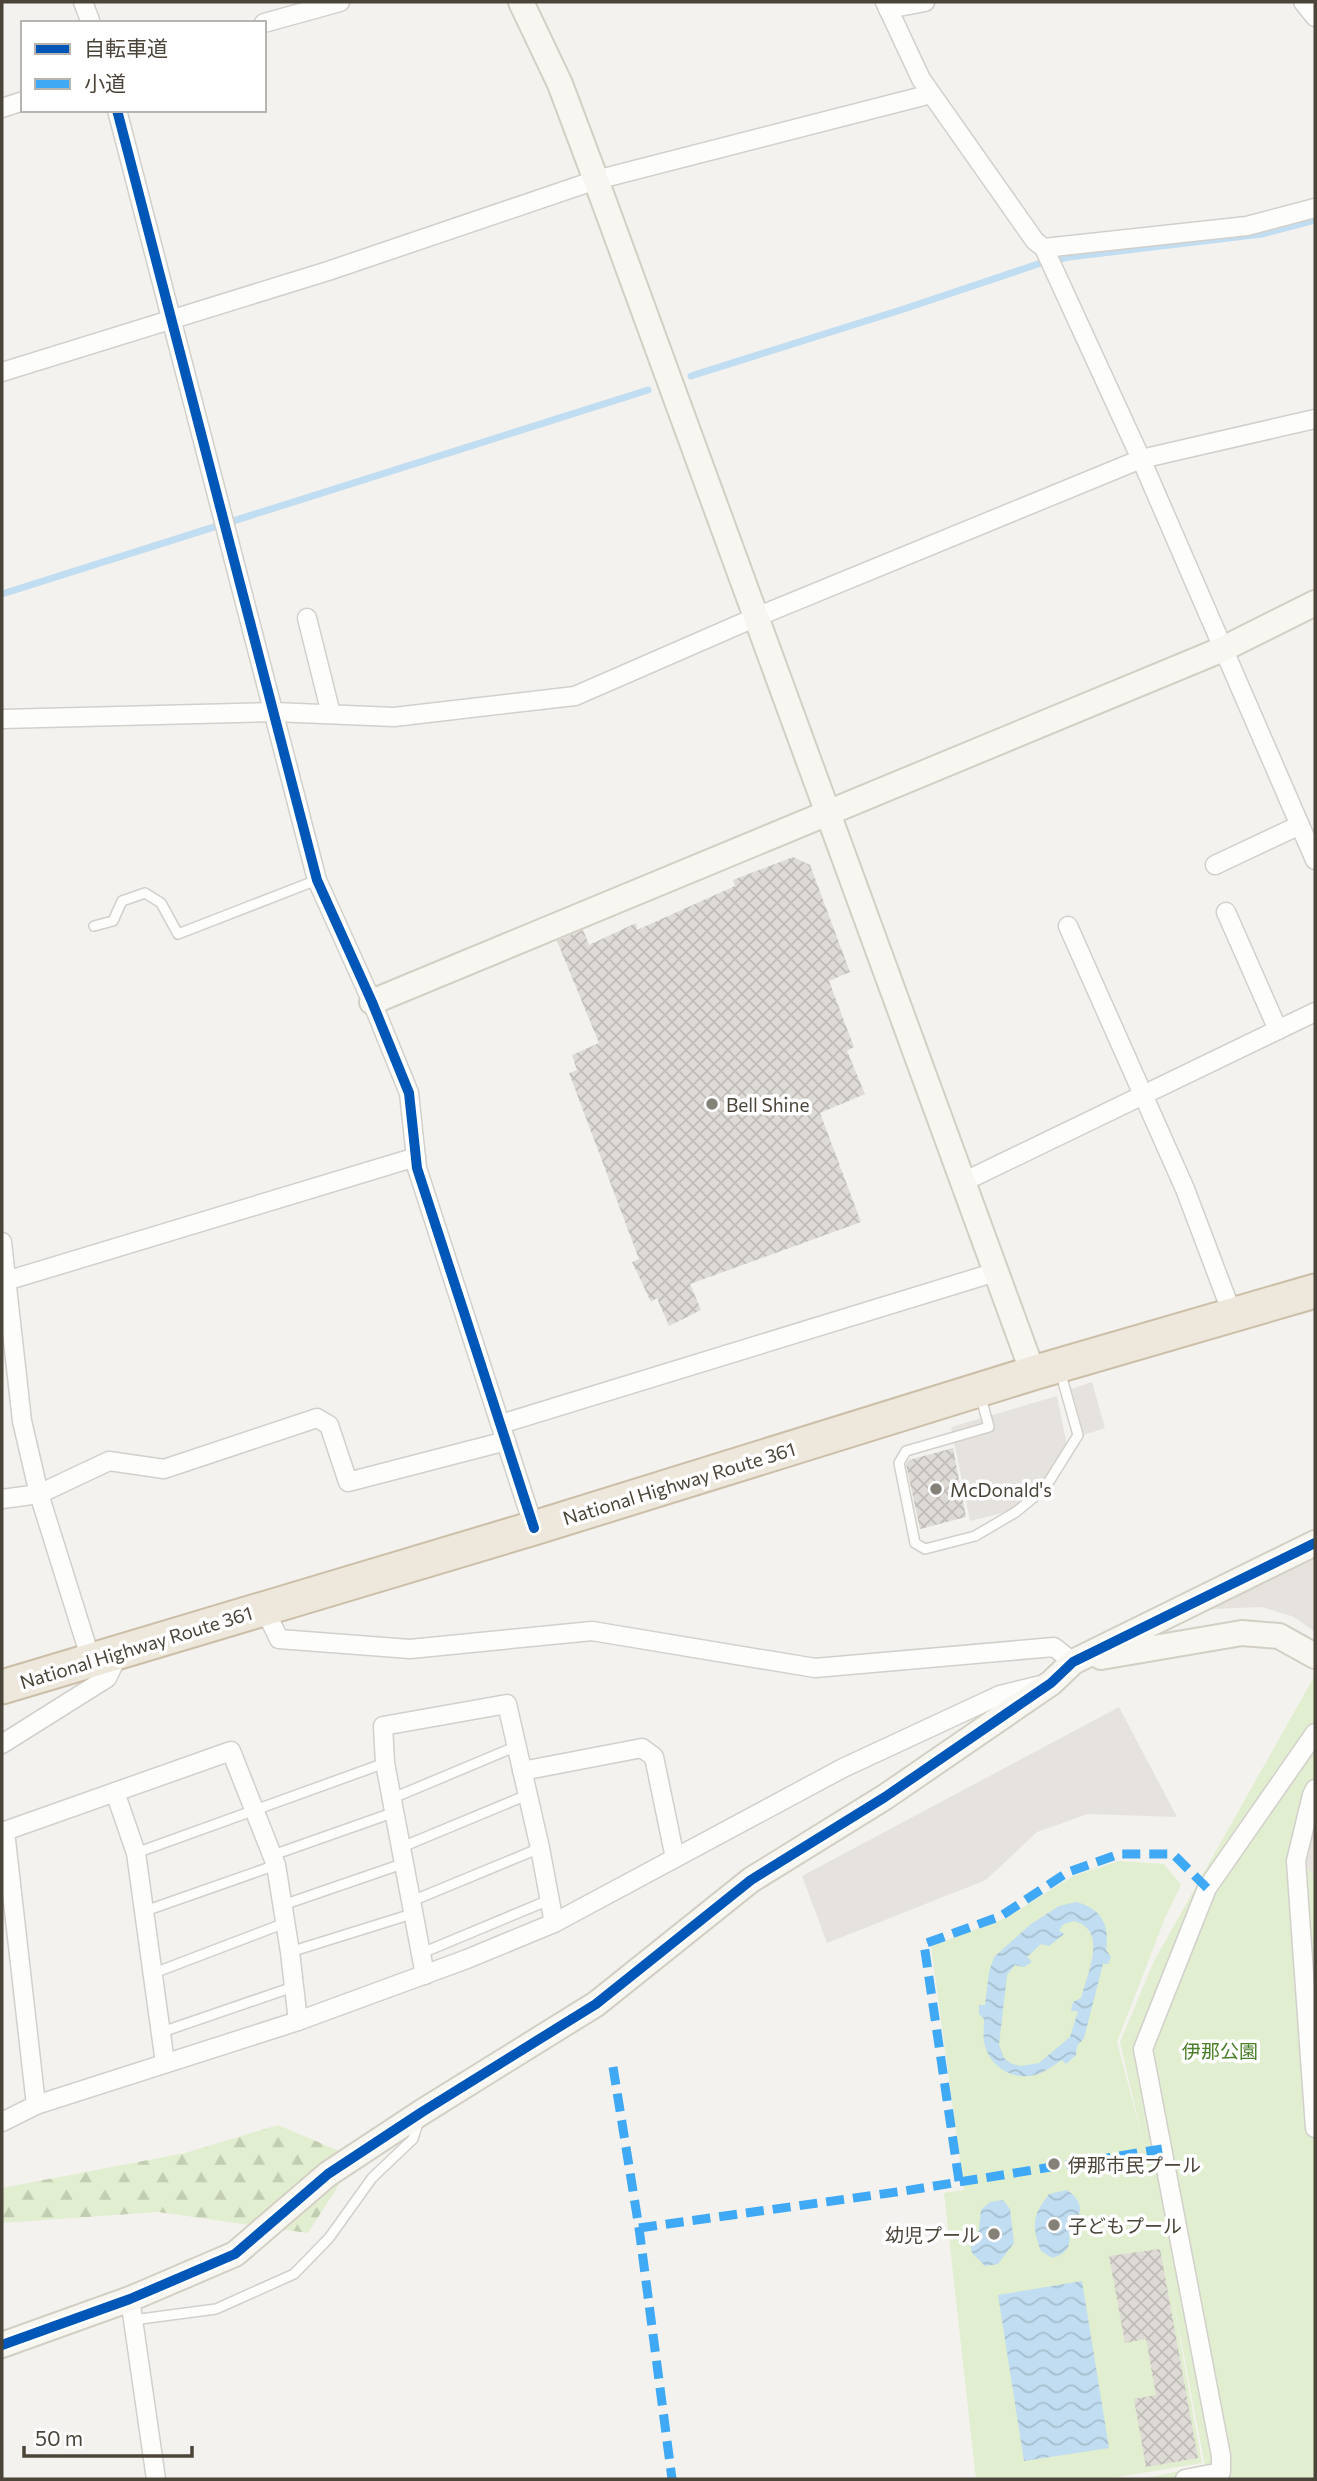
<svg xmlns="http://www.w3.org/2000/svg" width="1317" height="2481" viewBox="0 0 1317 2481" font-family="Commissioner,'Noto Sans JP',sans-serif">
	<defs>
		<pattern id="forest-firs" width="22" height="20" patternUnits="userSpaceOnUse" patternTransform="scale(1.75)"><rect width="22" height="20" fill="#e1eecf"/><path d="M5 1l3.5 6h-7zM16 11l3.5 6h-7z" fill="#c3cdb2"/></pattern>
		<pattern id="water-waves" width="16" height="10" patternUnits="userSpaceOnUse" patternTransform="scale(1.75)"><rect width="16" height="10" fill="#c0ddf1"/><path d="M0 5q4-4 8 0t8 0" fill="none" stroke="#a6bfcf"/></pattern>
		<pattern id="building-cross-hatch" width="8" height="8" patternUnits="userSpaceOnUse" patternTransform="scale(1.75)"><rect width="8" height="8" fill="#dedbd6"/><path d="M0 0l8 8M0 8l8-8" fill="none" stroke="#c0bdb8"/></pattern>
	</defs>
	<rect width="100%" height="100%" fill="#f4f2ee"/>
	<path fill="url(#forest-firs)" d="M 278,2125 L 356,2158 L 308,2233 L 158,2212 L 2,2223 L 2,2188 L 185,2153 Z"/>
	<path fill="#e1eecf" d="M 1315,1675 L 1315,2479 L 1142,2479 L 1205,2466 L 1168,2272 L 1202,2463 L 1106,2479 L 976,2479 L 944,2193 L 964,2190 L 931,1946 L 1006,1918 L 1073,1876 L 1119,1861 L 1164,1864 L 1181,1885 L 1165,1918 L 1117,2042 L 1144,2145 L 1120,2042 L 1154,1961 Z"/>
	<g fill="#e6e3df">
		<path d="M 1092,1382 L 1105,1428 L 1084,1435 L 1071,1389 Z"/>
		<path d="M 1057,1396 L 1067,1446 L 1042,1486 L 1010,1511 L 970,1521 L 951,1427 Z"/>
		<path d="M 1315,1548 L 1315,1632 L 1294,1617 L 1262,1607 L 1213,1609 L 1167,1622 Z"/>
		<path d="M 1119,1707 L 1177,1817 L 1088,1814 L 1037,1832 L 986,1880 L 827,1943 L 802,1876 Z"/>
		<path d="M 1315,1810 L 1315,1873 L 1312,1874 L 1302,1860 Z"/>
	</g>
	<g fill="url(#water-waves)" fill-rule="evenodd">
		<path d="M 1076,1902 C 1101,1908 1110,1925 1106,1950 L 1111,1957 L 1108,1964 L 1103,1964 L 1084,2038 L 1077,2046 L 1076,2055 L 1066,2064 L 1062,2060 C 1055,2064 1047,2071 1038,2074 C 1014,2082 989,2067 984,2042 C 983,2035 984,2026 984,2019 L 979,2014 L 979,2005 L 985,2005 L 989,1972 L 994,1957 L 1031,1924 L 1059,1906 ZM 1074,1921 C 1109,1930 1087,1974 1081,1998 L 1073,2002 L 1071,2011 L 1078,2011 L 1070,2037 L 1039,2063 L 1021,2066 L 1012,2064 L 1004,2058 L 999,2045 L 1007,1975 L 1015,1965 L 1024,1967 L 1032,1962 L 1027,1957 L 1041,1944 L 1049,1946 L 1064,1934 L 1059,1930 L 1064,1924 Z"/>
		<path d="M 1067,2190 C 1086,2204 1082,2214 1069,2231 C 1071,2247 1068,2253 1052,2258 L 1041,2251 C 1031,2225 1033,2215 1049,2194 Z"/>
		<path d="M 1003,2200 L 1010,2209 L 1014,2243 L 998,2264 L 985,2266 L 972,2253 L 970,2243 L 979,2230 L 981,2210 L 990,2202 Z"/>
		<path d="M 1082,2281 L 1109,2448 L 1024,2461 L 998,2295 Z"/>
	</g>
	<g fill="none" stroke-linecap="round" stroke-linejoin="round">
		<g stroke="#c0ddf1" stroke-width="7">
			<path d="M 691,376 L 907,308 L 1041,263 L 1069,257 L 1262,234 L 1315,220"/>
			<path d="M 2,594 L 648,390"/>
		</g>
	</g>
	<g fill="url(#building-cross-hatch)">
		<path d="M 793,857 L 810,865 L 850,972 L 829,981 L 854,1047 L 847,1051 L 865,1094 L 820,1113 L 861,1222 L 690,1284 L 701,1310 L 669,1326 L 657,1298 L 651,1302 L 632,1262 L 639,1259 L 569,1073 L 577,1070 L 572,1055 L 599,1043 L 557,941 L 583,930 L 589,945 L 636,923 L 637,930 L 735,886 L 733,880 Z"/>
		<path d="M 953,1448 L 966,1517 L 920,1529 L 906,1464 L 909,1460 Z"/>
		<path d="M 1160,2249 L 1198,2458 L 1146,2467 L 1134,2399 L 1156,2395 L 1146,2339 L 1125,2343 L 1109,2256 Z"/>
	</g>
	<g fill="none" stroke-linecap="round" stroke-linejoin="round">
		<g stroke="#d2d0cb" stroke-width="12">
			<g id="lane">
				<path d="M 94,926 L 113,921 L 122,901 L 145,893 L 161,903 L 178,934 L 317,880"/>
				<path d="M 980,1394 L 989,1427 L 906,1451 L 899,1463 L 915,1543 L 925,1549 L 975,1536 L 1016,1512 L 1045,1488 L 1078,1435 L 1060,1371"/>
				<path d="M 393,1798 L 517,1746"/>
				<path d="M 402,1847 L 527,1795"/>
				<path d="M 136,1853 L 385,1763"/>
				<path d="M 273,1855 L 395,1812"/>
				<path d="M 412,1901 L 540,1848"/>
				<path d="M 283,1905 L 405,1863"/>
				<path d="M 145,1911 L 276,1865"/>
				<path d="M 290,1952 L 415,1913"/>
				<path d="M 422,1953 L 549,1900"/>
				<path d="M 154,1973 L 285,1923"/>
				<path d="M 162,2032 L 293,1987"/>
				<path d="M 133,2320 L 216,2309 L 294,2274 L 329,2238 L 372,2178 L 413,2139 L 419,2120"/>
			</g>
		</g>
		<g stroke="#d2d0cb" stroke-width="21">
			<g id="street">
				<path d="M 83,2 L 91,23"/>
				<path d="M 885,2 L 921,79 L 1035,241 L 1044,248 L 1141,459 L 1315,860"/>
				<path d="M 1303,2 L 1315,17"/>
				<path d="M 888,9 L 925,2"/>
				<path d="M 264,23 L 340,2"/>
				<path d="M 2,108 L 23,101"/>
				<path d="M 117,110 L 317,880 L 372,1002 L 409,1093 L 417,1168 L 534,1528"/>
				<path d="M 1044,248 L 1247,226 L 1315,208"/>
				<path d="M 2,372 L 328,271 L 596,180 L 931,94"/>
				<path d="M 307,618 L 331,714"/>
				<path d="M 2,719 L 274,712 L 394,717 L 575,696 L 754,618 L 1141,459 L 1315,419"/>
				<path d="M 1215,865 L 1300,825"/>
				<path d="M 1226,912 L 1278,1030"/>
				<path d="M 1068,926 L 1185,1189 L 1233,1316"/>
				<path d="M 963,1182 L 1315,1012"/>
				<path d="M 2,1242 L 22,1421 L 39,1494 L 91,1660"/>
				<path d="M 6,1281 L 416,1157"/>
				<path d="M 501,1424 L 996,1272"/>
				<path d="M 2,1499 L 39,1494 L 109,1461 L 164,1469 L 317,1418 L 329,1425 L 348,1482 L 506,1441"/>
				<path d="M 264,1608 L 279,1639 L 410,1649 L 592,1631 L 815,1668 L 1054,1647 L 1073,1662"/>
				<path d="M 2,1744 L 107,1678 L 120,1651"/>
				<path d="M 522,1771 L 642,1748 L 654,1757 L 675,1858"/>
				<path d="M 1315,1789 L 1312,1795 L 1296,1861 L 1315,2128"/>
				<path d="M 115,1792 L 136,1853 L 165,2063"/>
				<path d="M 5,1831 L 36,2105"/>
				<path d="M 2,1832 L 231,1751 L 276,1865 L 290,1952 L 298,2021"/>
				<path d="M 425,1975 L 385,1763 L 383,1726 L 507,1704 L 540,1848 L 554,1923"/>
				<path d="M 2,2122 L 36,2105 L 298,2021 L 467,1959 L 554,1923 L 843,1768 L 1000,1695 L 1041,1685"/>
				<path d="M 130,2299 L 156,2479"/>
				<path d="M 1185,2479 L 1221,2472 L 1221,2456 L 1143,2049 L 1207,1888 L 1315,1733"/>
			</g>
		</g>
		<g stroke="#d3cfc5" stroke-width="28">
			<g id="secondary">
				<path d="M 521,2 L 560,84 L 596,180 L 1033,1373"/>
				<path d="M 372,1002 L 1223,649 L 1315,603"/>
				<path d="M 1101,1657 L 1242,1633 L 1279,1636 L 1315,1656"/>
				<path d="M 2,2345 L 130,2299 L 235,2254 L 328,2174 L 422,2112 L 596,2004 L 751,1880 L 885,1797 L 1051,1683 L 1073,1662 L 1315,1543"/>
			</g>
		</g>
		<g stroke="#ccbfa9" stroke-width="37">
			<path id="highway" d="M 2,1687 L 534,1528 L 1033,1373 L 1315,1291"/>
		</g>
		<use href="#lane" stroke="#fdfdfc" stroke-width="9"/>
		<use href="#street" stroke="#fdfdfc" stroke-width="18"/>
		<use href="#secondary" stroke="#f7f6f1" stroke-width="24"/>
		<use href="#highway" stroke="#ede8db" stroke-width="33"/>
		<g stroke="#3fa9f5" stroke-width="9" stroke-dasharray="18 9" stroke-linecap="butt">
			<path d="M 613,2067 L 639,2228 L 672,2479"/>
			<path d="M 959,2181 L 924,1944 L 1001,1916 L 1068,1872 L 1119,1854 L 1173,1854 L 1207,1888"/>
			<path d="M 639,2228 L 904,2191 L 1162,2149"/>
		</g>
		<g stroke="#fff" stroke-width="15">
			<g id="cycleway">
				<path d="M 117,110 L 317,880 L 372,1002 L 409,1093 L 417,1168 L 534,1528"/>
				<path d="M 2,2345 L 130,2299 L 235,2254 L 328,2174 L 422,2112 L 596,2004 L 751,1880 L 885,1797 L 1051,1683 L 1073,1662 L 1315,1543"/>
			</g>
		</g>
		<use href="#cycleway" stroke="#0057b8" stroke-width="10"/>
	</g>
	<g fill="#868178" stroke="#fff" stroke-width="2.5">
		<circle cx="712" cy="1104" r="7"/>
		<circle cx="936" cy="1489" r="7"/>
		<circle cx="1054" cy="2164" r="7"/>
		<circle cx="1054" cy="2225" r="7"/>
		<circle cx="994" cy="2234" r="7"/>
	</g>
	<g text-anchor="middle" dominant-baseline="central" stroke-width="7" stroke-linejoin="round" paint-order="stroke">
		<g font-size="19" fill="#4b4439" stroke="#fff" text-anchor="start">
			<text x="726" y="1104">Bell Shine</text>
			<text x="950" y="1489">McDonald's</text>
			<text x="1068" y="2164">伊那市民プール</text>
			<text x="1068" y="2225">子どもプール</text>
			<text x="980" y="2234" text-anchor="end">幼児プール</text>
		</g>
		<g font-size="19" fill="#4b4439" stroke="#fff">
			<text transform="translate(679 1483) rotate(-17)">National Highway Route 361</text>
			<text transform="translate(136 1647) rotate(-17)">National Highway Route 361</text>
		</g>
		<g font-size="19" fill="#4a7f2a" stroke="#fff">
			<text x="1220" y="2050">伊那公園</text>
		</g>
	</g>
	<rect width="1317" height="2481" fill="none" stroke="#4b4439" stroke-width="7"/>
	<rect x="21" y="21" width="245" height="91" fill="#ffffff" stroke="#b7b4b0" stroke-width="2"/>
	<rect x="35" y="44" width="35" height="10" fill="#0057b8" stroke="#b7b4b0" stroke-width="2"/>
	<text x="84" y="56" font-size="21" fill="#4b4439">自転車道</text>
	<rect x="35" y="79" width="35" height="10" fill="#3fa9f5" stroke="#b7b4b0" stroke-width="2"/>
	<text x="84" y="91" font-size="21" fill="#4b4439">小道</text>
	<path d="M24 2446v10h168v-10" fill="none" stroke="#4b4439" stroke-width="3.5"/>
	<text x="35" y="2446" font-size="21" fill="#4b4439" stroke="#ffffff" stroke-width="5" paint-order="stroke">50 m</text>
</svg>
